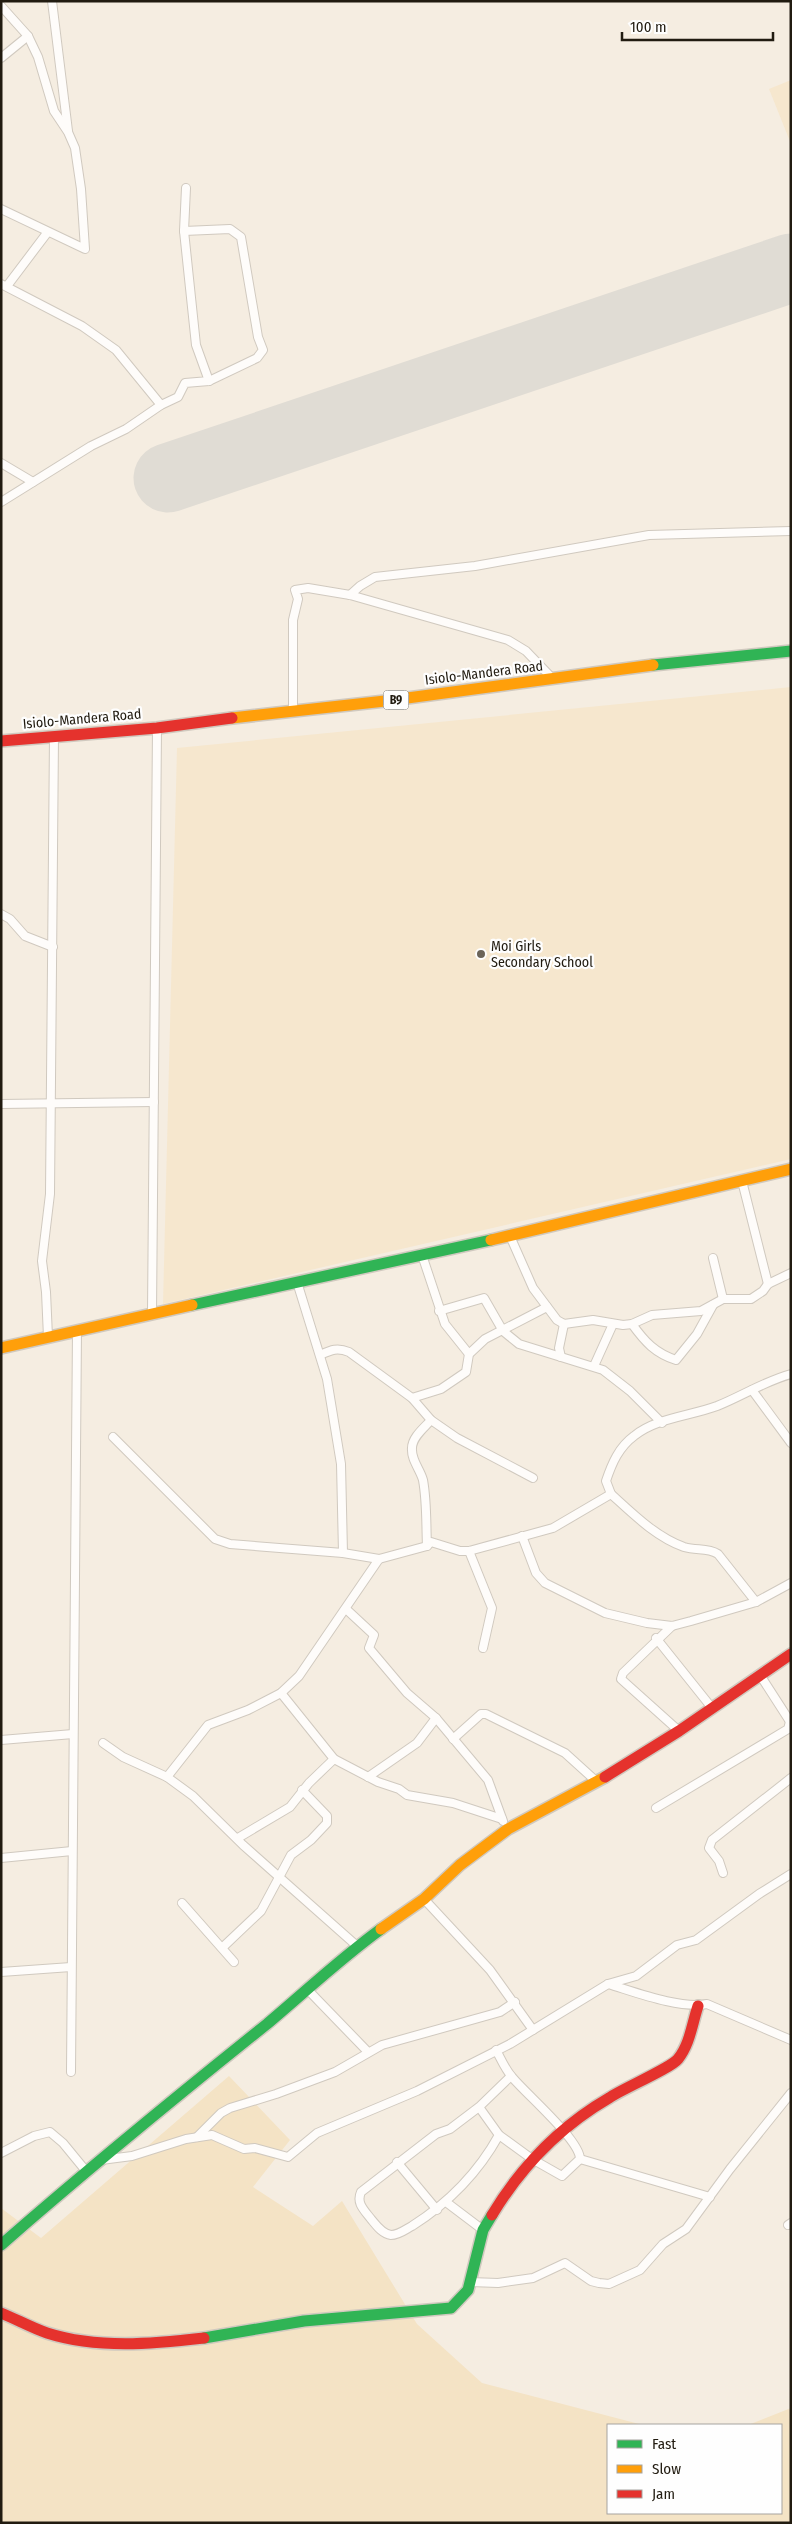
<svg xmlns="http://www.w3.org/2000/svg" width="792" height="2524" viewBox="0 0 792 2524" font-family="'Fira Sans Condensed',sans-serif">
	<rect width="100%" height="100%" fill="#f5ede1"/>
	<g fill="#f6e7ce">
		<path d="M 791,80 L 791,144 L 769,89 Z"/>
		<path d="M 791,687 L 791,1159 L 163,1304 L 177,748 Z"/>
	</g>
	<path fill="#f4e3c5" d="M 229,2076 L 290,2140 L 253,2187 L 313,2226 L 342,2201 L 417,2324 L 482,2383 L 643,2425 L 608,2425 L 608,2513 L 781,2513 L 781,2425 L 748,2425 L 791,2408 L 791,2523 L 1,2523 L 1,2208 L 41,2238 Z"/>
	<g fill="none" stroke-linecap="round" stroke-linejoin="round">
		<path stroke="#e0dcd4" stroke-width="69" d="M 168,478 L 791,268"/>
		<g stroke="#d0c9bf" stroke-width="10">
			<g id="street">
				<path d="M 52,1 L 68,131"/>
				<path d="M 1,6 L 28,36 L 38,57 L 54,111 L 68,132 L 75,148 L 81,189 L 85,249 L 1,209"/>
				<path d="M 1,58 L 28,36"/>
				<path d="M 184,231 L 230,229 L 241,237 L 258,337 L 263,350 L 257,358 L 209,381"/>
				<path d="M 1,284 L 82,326 L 116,350 L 161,405"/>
				<path d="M 7,286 L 47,233"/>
				<path d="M 1,463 L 33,482"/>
				<path d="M 1,502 L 91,446 L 126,429 L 161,405 L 178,397 L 185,383 L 209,381 L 196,345 L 184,231 L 186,188"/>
				<path d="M 350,595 L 360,586 L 375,577 L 475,566 L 649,535 L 791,531"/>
				<path d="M 293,711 L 293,620 L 298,599 L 295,590 L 308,588 L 350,595 L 508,640 L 526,651 L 552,678"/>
				<path d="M 1,914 L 10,919 L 25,936 L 53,947"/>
				<path d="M 1,1104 L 154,1102"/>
				<path d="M 742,1181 L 768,1284"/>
				<path d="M 510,1236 L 533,1288 L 557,1320 L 564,1324 L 593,1320 L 623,1325 L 632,1324 L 652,1315 L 701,1311 L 723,1299 L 751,1299 L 763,1291 L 768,1284 L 791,1273"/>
				<path d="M 422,1255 L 445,1324 L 469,1354"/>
				<path d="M 713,1258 L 723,1299"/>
				<path d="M 297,1282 L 327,1379 L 341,1464 L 343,1553"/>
				<path d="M 439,1311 L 484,1298 L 503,1331 L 519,1344 L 603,1370 L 630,1391 L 662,1423"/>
				<path d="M 152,1313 L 157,728"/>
				<path d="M 632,1324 C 645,1342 655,1353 676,1360 L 697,1334 L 713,1305"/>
				<path d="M 48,1337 L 46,1292 L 42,1261 L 50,1194 L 54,736"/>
				<path d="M 320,1355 C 331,1350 337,1347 349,1352 L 412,1398 L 431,1420 L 457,1438 L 533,1478"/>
				<path d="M 561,1357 L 559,1348 L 564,1324"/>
				<path d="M 594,1366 L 613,1324"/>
				<path d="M 752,1390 L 791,1443"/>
				<path d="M 412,1398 L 441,1389 L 466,1372 L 469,1354 L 485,1339 L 547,1307"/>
				<path d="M 113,1437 L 215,1539 L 230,1544 L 343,1553 L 379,1559"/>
				<path d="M 611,1494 C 633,1514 656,1537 684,1547 C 697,1551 707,1547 718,1554 L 756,1602"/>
				<path d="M 522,1536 L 536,1573 L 545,1583 L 605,1613 L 647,1623 L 672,1626 L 691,1621 L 756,1602 L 791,1583"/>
				<path d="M 427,1546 C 426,1524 427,1502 423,1480 C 420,1469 411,1460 412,1448 C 412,1437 425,1427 431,1420"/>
				<path d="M 469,1551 L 492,1608 L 483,1648"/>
				<path d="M 346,1609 L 374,1635 L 369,1648 L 407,1693 L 436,1718 L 488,1780 L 503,1821"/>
				<path d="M 672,1626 L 623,1673 L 621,1679 L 679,1731"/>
				<path d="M 656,1638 L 712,1708"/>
				<path d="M 760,1675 L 791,1723"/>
				<path d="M 281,1693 L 334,1759"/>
				<path d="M 453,1739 L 481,1714 L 486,1714 L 565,1753 L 597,1782"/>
				<path d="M 1,1740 L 73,1734"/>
				<path d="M 103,1743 L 123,1757 L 167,1777 L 193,1796 L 243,1845 L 357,1946"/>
				<path d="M 167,1777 L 208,1725 L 248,1710 L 281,1693 L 299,1676 L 379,1559 L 427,1546 L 431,1542 L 460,1551 L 469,1551 L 553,1528 L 611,1494 L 606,1481 C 612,1463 619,1447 634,1436 C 656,1418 690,1416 717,1406 C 742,1396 765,1381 791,1374"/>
				<path d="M 368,1777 L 417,1743 L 436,1718"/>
				<path d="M 656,1808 L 788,1729 L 791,1718"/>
				<path d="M 238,1838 L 290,1807 L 309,1783 L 334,1759 L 378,1782 L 399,1789 L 407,1795 L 453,1803 L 502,1819"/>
				<path d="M 1,1858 L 72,1851"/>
				<path d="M 723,1873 L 719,1861 L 709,1848 L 712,1840 L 791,1778"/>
				<path d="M 424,1899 L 490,1970 L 533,2030"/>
				<path d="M 182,1903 L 234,1962"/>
				<path d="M 223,1947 L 261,1911 L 291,1855 L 311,1840 L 327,1823 L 327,1816 L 302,1790"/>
				<path d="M 1,1972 L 71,1967"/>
				<path d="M 608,1984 C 635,1992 679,2009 707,2004 L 791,2040"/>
				<path d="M 308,1990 L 368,2052"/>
				<path d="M 496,2050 C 501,2059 505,2069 512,2077 C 526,2094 580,2140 580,2159 L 562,2176 L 532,2159 L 499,2135"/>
				<path d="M 71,2072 L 77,1330"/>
				<path d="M 479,2107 L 499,2135 C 478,2173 450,2202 412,2226 C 406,2229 399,2235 391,2235 C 382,2234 376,2225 371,2219 C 364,2210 356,2203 361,2192 L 436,2134 L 450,2129 L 479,2107 L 511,2076"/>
				<path d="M 197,2137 L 221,2113 L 230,2108 L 276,2094 L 335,2072 L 382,2045 L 500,2012 L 515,2002"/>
				<path d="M 1,2153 L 34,2136 L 50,2132 L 63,2143 L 86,2171"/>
				<path d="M 580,2159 L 710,2197"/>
				<path d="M 101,2160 L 132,2156 L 186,2139 L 212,2135 L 244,2149 L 255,2148 L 288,2157 L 317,2133 L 417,2091 L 510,2044 L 608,1984 L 636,1976 L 677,1945 L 696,1940 L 759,1894 L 791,1874"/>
				<path d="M 397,2162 L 437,2210"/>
				<path d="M 446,2202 L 483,2230"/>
				<path d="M 788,2225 L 791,2223"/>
				<path d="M 470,2282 L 498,2283 L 533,2278 L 565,2263 L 591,2281 L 599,2283 L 609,2284 L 640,2270 L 663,2244 L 686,2229 L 730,2169 L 791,2093"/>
			</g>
		</g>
		<g stroke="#d0c9bf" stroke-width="14">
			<g id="fast">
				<path d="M 653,665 L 791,651"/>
				<path d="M 192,1305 L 491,1240"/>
				<path d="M 1,2245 C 88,2169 177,2096 267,2024 C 305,1992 341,1958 381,1929"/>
				<path d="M 204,2338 L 304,2321 L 451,2308 L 468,2290 L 483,2230 L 492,2215"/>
			</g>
		</g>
		<g stroke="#d0c9bf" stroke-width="14">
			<g id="slow">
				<path d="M 232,718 L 385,701 L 653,665"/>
				<path d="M 491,1240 L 791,1169"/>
				<path d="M 1,1348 L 192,1305"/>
				<path d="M 381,1929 L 424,1899 L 460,1865 L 508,1829 L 605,1777"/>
			</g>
		</g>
		<g stroke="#d0c9bf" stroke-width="14">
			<g id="jam">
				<path d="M 1,741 L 157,728 L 232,718"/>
				<path d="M 605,1777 L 679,1731 L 791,1654"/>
				<path d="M 492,2215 C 521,2167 559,2127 609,2098 C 622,2089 671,2068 678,2059 C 690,2044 692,2024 698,2006"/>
				<path d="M 1,2313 C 16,2319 32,2328 47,2333 C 97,2349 153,2344 204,2338"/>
			</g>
		</g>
		<use href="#street" stroke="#fefcfa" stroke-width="8"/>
		<use href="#fast" stroke="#30b455" stroke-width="11"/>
		<use href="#slow" stroke="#ff9f0a" stroke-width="11"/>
		<use href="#jam" stroke="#e5322d" stroke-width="11"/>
	</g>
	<circle fill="#6b6459" stroke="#fefefe" stroke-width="2" cx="481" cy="954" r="5"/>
	<g text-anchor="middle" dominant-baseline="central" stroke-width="4.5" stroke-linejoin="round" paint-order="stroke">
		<rect fill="#fefefe" stroke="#635f57" stroke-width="1" x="383.5" y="690.5" width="25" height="19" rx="4"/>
		<g font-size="12" font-weight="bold" fill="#211b10">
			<text x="396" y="700">B9</text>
		</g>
		<g font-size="14" fill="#211b10" stroke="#fefefe">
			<text transform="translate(484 673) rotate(-7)">Isiolo-Mandera Road</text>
			<text transform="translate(82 719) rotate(-5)">Isiolo-Mandera Road</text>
		</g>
		<g font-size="14" fill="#211b10" stroke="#fefefe" text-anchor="start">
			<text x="491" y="946">Moi Girls<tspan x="491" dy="16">Secondary School</tspan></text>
		</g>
	</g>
	<rect width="792" height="2524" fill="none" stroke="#211b10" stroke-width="5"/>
	<rect x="607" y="2424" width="175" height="90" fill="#fefefe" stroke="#a6a39f"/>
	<rect x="617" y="2440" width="25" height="8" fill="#30b455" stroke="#a6a39f"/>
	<text x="652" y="2449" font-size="15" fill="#211b10">Fast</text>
	<rect x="617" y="2465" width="25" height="8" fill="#ff9f0a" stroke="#a6a39f"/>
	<text x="652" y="2474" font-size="15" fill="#211b10">Slow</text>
	<rect x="617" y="2490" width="25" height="8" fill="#e5322d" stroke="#a6a39f"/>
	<text x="652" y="2499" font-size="15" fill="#211b10">Jam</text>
	<path d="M622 32v8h151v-8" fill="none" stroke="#211b10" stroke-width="2.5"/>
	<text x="630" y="32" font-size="15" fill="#211b10" stroke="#fefefe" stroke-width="4" paint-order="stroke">100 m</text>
</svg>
